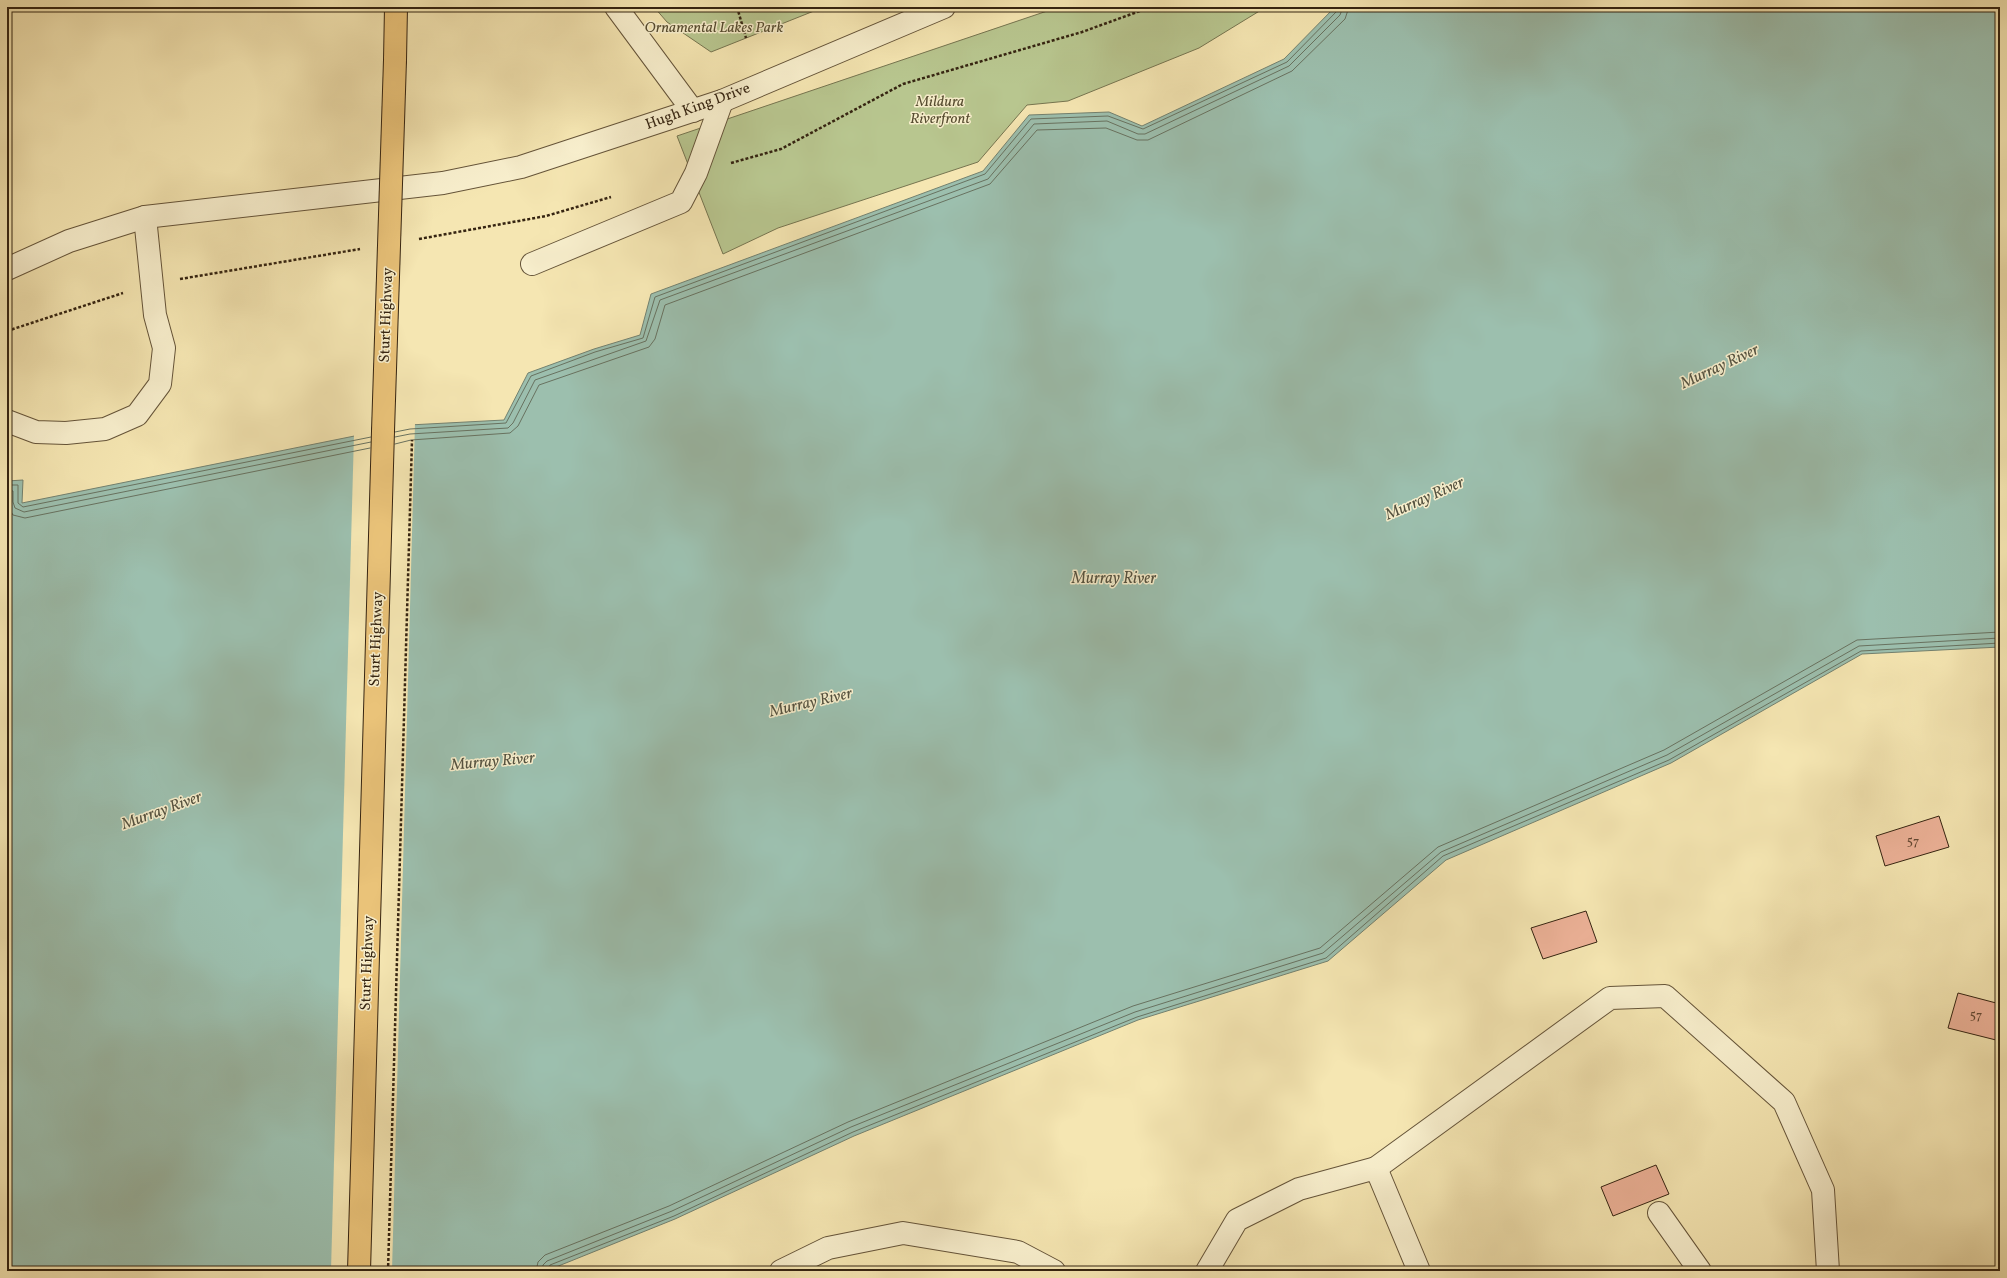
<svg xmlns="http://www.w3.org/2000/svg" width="2007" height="1278" viewBox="0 0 2007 1278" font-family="Vollkorn,serif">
	<rect width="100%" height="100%" fill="#f5e6b2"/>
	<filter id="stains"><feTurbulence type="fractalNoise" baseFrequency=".005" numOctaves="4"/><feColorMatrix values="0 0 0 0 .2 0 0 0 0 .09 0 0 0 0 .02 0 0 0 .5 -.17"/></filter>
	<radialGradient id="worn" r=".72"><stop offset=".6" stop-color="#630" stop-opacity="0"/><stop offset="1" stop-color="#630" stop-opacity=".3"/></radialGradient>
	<g fill="#b8c68f" stroke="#767550">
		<path d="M 654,7 L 824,7 L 711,52 L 667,22 Z"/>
		<path d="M 1059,7 L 1266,7 L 1199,48 L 1068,101 L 1027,105 L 978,162 L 778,228 L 723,254 L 677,136 Z"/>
	</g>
	<path fill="#9cbfae" stroke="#73816f" d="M 1335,7 L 2000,7 L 2000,647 L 1862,654 L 1671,763 L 1446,860 L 1328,961 L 1138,1020 L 854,1136 L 675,1219 L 546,1271 L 7,1271 L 7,481 L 23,480 L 22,503 L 409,425 L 504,420 L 528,373 L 594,349 L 640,335 L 651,294 L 983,171 L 1029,115 L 1109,112 L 1142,126 L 1284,59 Z"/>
	<path fill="#f5e6b2" d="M 409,423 L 415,423 L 392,1271 L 331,1271 L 354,434 Z"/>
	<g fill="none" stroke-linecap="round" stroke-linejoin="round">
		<g stroke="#687260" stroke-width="1">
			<path d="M 395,432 L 410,429 L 506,423 L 531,376 L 595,352 L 643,338 L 655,297 L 985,174 L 1031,119 L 1108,116 L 1143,129 L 1287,62 L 1337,11 L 1338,7"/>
			<path d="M 395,437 L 410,434 L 508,428 L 513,423 L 535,380 L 646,341 L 660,300 L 988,179 L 1034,124 L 1107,121 L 1138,134 L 1145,134 L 1289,66 L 1340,15 L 1343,7"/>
			<path d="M 395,444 L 411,440 L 510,433 L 518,426 L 539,385 L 649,347 L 655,339 L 665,305 L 990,184 L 1037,130 L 1106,128 L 1137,140 L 1148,140 L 1292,71 L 1345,19 L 1349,7"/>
			<path d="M 7,485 L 18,485 L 18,503 L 23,507 L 371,437"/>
			<path d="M 7,490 L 13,491 L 13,502 L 15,508 L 24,512 L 371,442"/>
			<path d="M 7,505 L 13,515 L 25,518 L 370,448"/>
			<path d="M 536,1271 L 538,1262 L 545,1255 L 669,1206 L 848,1122 L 1133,1006 L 1320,948 L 1438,847 L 1664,750 L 1857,640 L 2000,632"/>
			<path d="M 542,1271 L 543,1265 L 547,1261 L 672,1211 L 851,1127 L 1135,1012 L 1323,953 L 1441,852 L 1667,755 L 1859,646 L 2000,638"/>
			<path d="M 547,1271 L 550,1265 L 674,1216 L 853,1132 L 1137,1017 L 1326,958 L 1443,856 L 1669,760 L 1861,651 L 2000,643"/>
		</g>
	</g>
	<g fill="#edb298" stroke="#352411">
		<path d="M 1939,816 L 1949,847 L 1885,866 L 1876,836 Z"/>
		<path d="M 1586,911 L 1597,942 L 1543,959 L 1531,928 Z"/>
		<path d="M 1958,993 L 2000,1004 L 2000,1041 L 1948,1028 Z"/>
		<path d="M 1656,1165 L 1669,1194 L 1613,1216 L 1601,1187 Z"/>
	</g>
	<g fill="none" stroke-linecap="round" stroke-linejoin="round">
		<g stroke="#655439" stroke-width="24">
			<g id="minor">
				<path d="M 616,7 L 693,111"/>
				<path d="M 532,264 L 681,202 L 696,173 L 722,101"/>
				<path d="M 7,269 L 69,241 L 145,217 L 443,183 L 521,167 L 722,101 L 944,7"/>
				<path d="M 7,421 L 36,432 L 66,433 L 105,429 L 137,415 L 160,384 L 164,348 L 155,315 L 145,217"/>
				<path d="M 1376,1168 L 1610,998 L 1665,996 L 1784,1102 L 1823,1190 L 1828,1271"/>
				<path d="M 1659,1213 L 1700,1271"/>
				<path d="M 781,1271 L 828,1248 L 903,1233 L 1018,1252 L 1054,1271"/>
				<path d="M 1207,1271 L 1237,1220 L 1299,1189 L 1376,1168 L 1419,1271"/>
			</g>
		</g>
		<g stroke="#352411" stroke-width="24">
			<g id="highway">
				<path d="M 395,60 L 396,7"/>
				<path d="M 359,1271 L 383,431"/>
			</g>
		</g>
		<g stroke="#352411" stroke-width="2.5" stroke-dasharray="3 2" stroke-linecap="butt">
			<path d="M 737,7 L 746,38"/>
			<path d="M 731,163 L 781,149 L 903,84 L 1082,32 L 1151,7"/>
			<path d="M 419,239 L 546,216 L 611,197"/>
			<path d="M 180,279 L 360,249"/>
			<path d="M 7,331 L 123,293"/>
		</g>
		<use href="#minor" stroke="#f8efcd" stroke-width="22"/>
		<use href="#highway" stroke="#eac379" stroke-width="22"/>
		<g stroke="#352411" stroke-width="24" stroke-linecap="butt">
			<path id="highway-bridge" d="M 383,431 L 395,60"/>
		</g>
		<path stroke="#352411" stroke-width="2.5" stroke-dasharray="3 2" stroke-linecap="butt" d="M 388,1271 L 412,440"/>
		<use href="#highway-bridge" stroke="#eac379" stroke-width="22"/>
	</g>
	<g text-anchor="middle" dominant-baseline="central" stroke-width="3" stroke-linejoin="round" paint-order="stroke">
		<g font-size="13" fill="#634833">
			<text x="1913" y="842">57</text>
			<text x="1976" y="1016">57</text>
		</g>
		<g font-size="15" font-style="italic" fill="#564c30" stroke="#f8efcd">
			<text x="714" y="28">Ornamental Lakes Park</text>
			<text x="940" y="102">Mildura<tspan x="940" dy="17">Riverfront</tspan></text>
		</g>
		<g font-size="15" fill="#352411" stroke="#f8efcd">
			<text transform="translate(698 107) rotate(-20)">Hugh King Drive</text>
			<text transform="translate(387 315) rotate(-88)">Sturt Highway</text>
			<text transform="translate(377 639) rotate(-88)">Sturt Highway</text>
			<text transform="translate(368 963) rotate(-88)">Sturt Highway</text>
		</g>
		<g font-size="16" font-style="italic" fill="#545240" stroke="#f8efcd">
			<text transform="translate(1720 367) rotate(-25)">Murray River</text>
			<text transform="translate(1425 499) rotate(-24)">Murray River</text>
			<text x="1114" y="579">Murray River</text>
			<text transform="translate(811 703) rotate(-13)">Murray River</text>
			<text transform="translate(493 762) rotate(-5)">Murray River</text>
			<text transform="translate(162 811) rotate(-20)">Murray River</text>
		</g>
	</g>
	<rect width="2007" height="1278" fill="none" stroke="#f5e6b2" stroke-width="24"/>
	<rect x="8" y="8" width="1991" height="1262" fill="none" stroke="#352411" stroke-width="2"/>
	<rect x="12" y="12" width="1983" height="1254" fill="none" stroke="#352411"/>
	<rect width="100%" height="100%" filter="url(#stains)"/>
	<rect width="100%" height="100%" fill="url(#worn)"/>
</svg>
